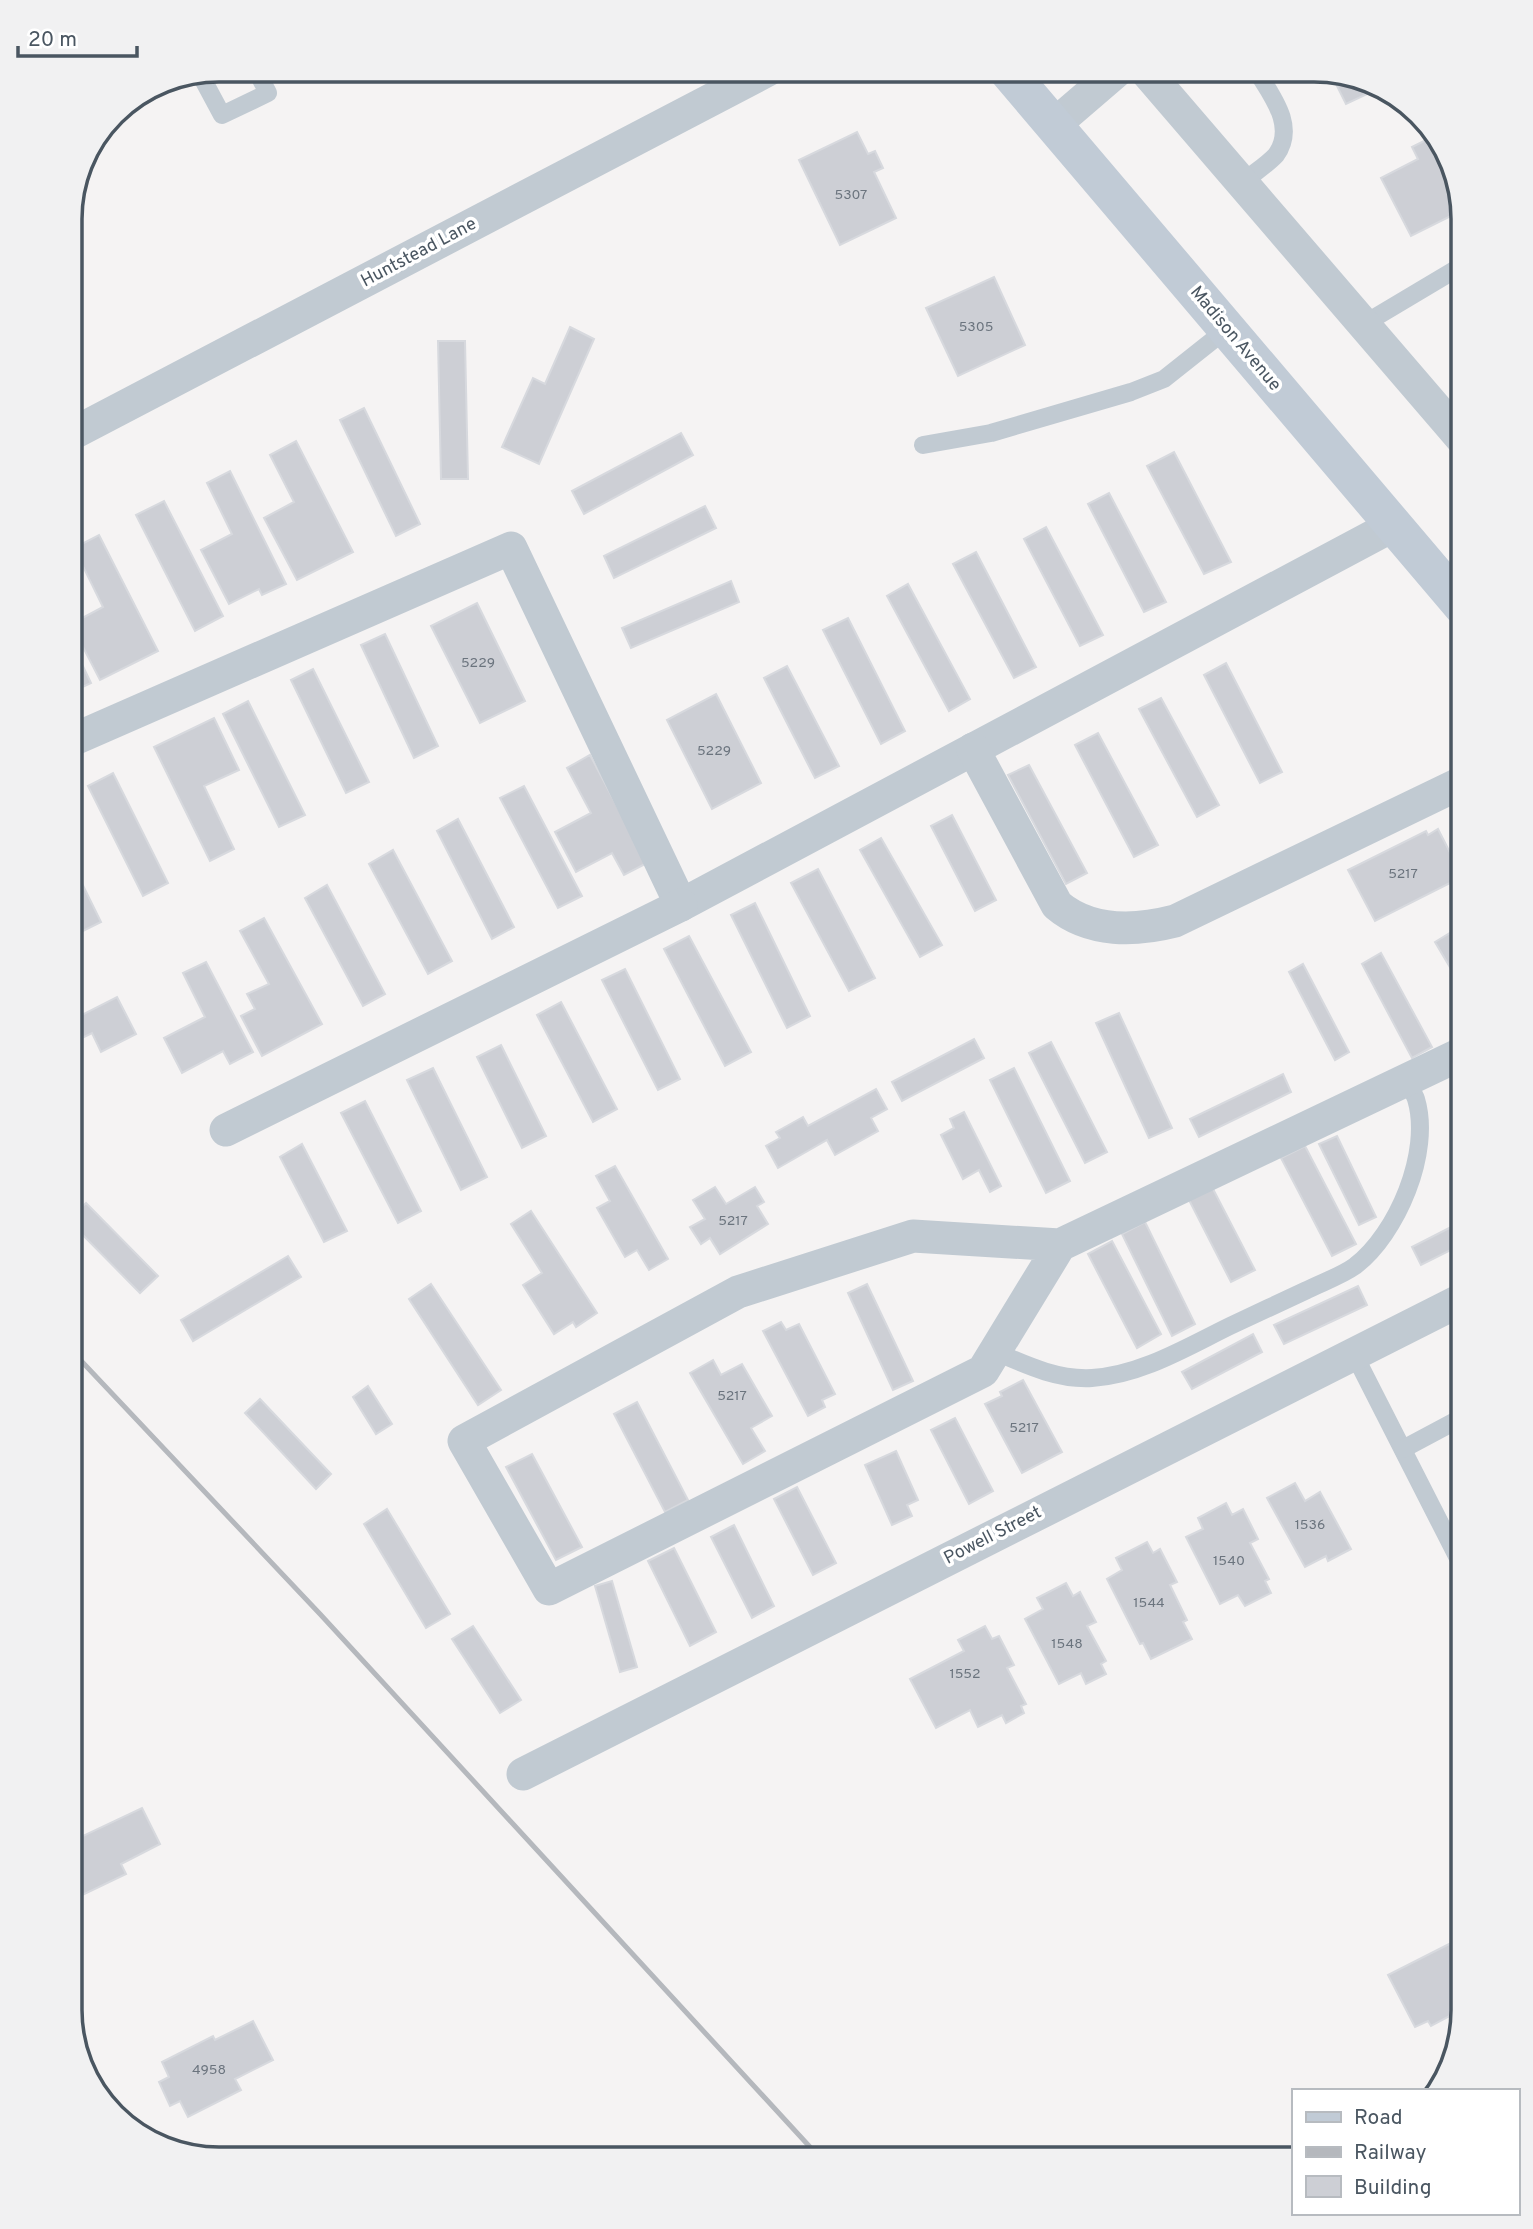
<svg xmlns="http://www.w3.org/2000/svg" width="1533" height="2229" viewBox="0 0 1533 2229" font-family="Overpass,sans-serif">
	<rect width="100%" height="100%" fill="#f5f3f3"/>
	<g fill="#cdcfd5" stroke="#d7d9de" stroke-width="2">
		<path d="M 1330,72 L 1380,88 L 1346,104 Z"/>
		<path d="M 857,132 L 868,154 L 875,151 L 883,168 L 874,172 L 896,218 L 840,245 L 799,160 Z"/>
		<path d="M 1434,136 L 1443,145 L 1461,211 L 1411,236 L 1381,178 L 1418,159 L 1412,147 Z"/>
		<path d="M 994,277 L 1025,345 L 958,376 L 926,308 Z"/>
		<path d="M 70,288 L 82,312 L 70,318 Z"/>
		<path d="M 570,327 L 594,339 L 539,464 L 502,447 L 533,378 L 545,384 Z"/>
		<path d="M 438,341 L 465,341 L 468,479 L 441,479 Z"/>
		<path d="M 364,408 L 420,524 L 396,536 L 340,420 Z"/>
		<path d="M 681,433 L 693,455 L 584,514 L 572,491 Z"/>
		<path d="M 296,441 L 353,552 L 297,580 L 264,518 L 294,502 L 270,455 Z"/>
		<path d="M 1174,452 L 1231,562 L 1204,574 L 1147,466 Z"/>
		<path d="M 230,471 L 286,584 L 262,595 L 259,589 L 229,604 L 201,550 L 232,534 L 207,483 Z"/>
		<path d="M 1109,493 L 1166,602 L 1144,612 L 1088,504 Z"/>
		<path d="M 164,501 L 223,616 L 195,631 L 136,515 Z"/>
		<path d="M 705,506 L 716,528 L 614,578 L 604,556 Z"/>
		<path d="M 1046,527 L 1103,635 L 1080,646 L 1024,539 Z"/>
		<path d="M 99,535 L 158,651 L 100,680 L 71,624 L 103,607 L 74,548 Z"/>
		<path d="M 976,552 L 1036,667 L 1014,678 L 953,564 Z"/>
		<path d="M 731,581 L 739,602 L 631,648 L 622,628 Z"/>
		<path d="M 908,584 L 970,699 L 949,711 L 887,596 Z"/>
		<path d="M 477,603 L 525,701 L 480,723 L 431,626 Z"/>
		<path d="M 848,618 L 905,731 L 881,744 L 823,630 Z"/>
		<path d="M 385,634 L 438,746 L 414,758 L 361,645 Z"/>
		<path d="M 70,639 L 91,683 L 70,693 Z"/>
		<path d="M 1226,663 L 1282,772 L 1260,783 L 1204,675 Z"/>
		<path d="M 787,666 L 839,766 L 815,778 L 764,678 Z"/>
		<path d="M 313,669 L 369,782 L 346,793 L 291,680 Z"/>
		<path d="M 716,694 L 761,783 L 712,809 L 667,720 Z"/>
		<path d="M 1161,698 L 1219,805 L 1197,817 L 1139,709 Z"/>
		<path d="M 248,701 L 305,815 L 279,827 L 223,714 Z"/>
		<path d="M 214,718 L 239,770 L 204,786 L 234,849 L 210,861 L 154,747 Z"/>
		<path d="M 1098,733 L 1158,845 L 1134,857 L 1075,745 Z"/>
		<path d="M 590,755 L 647,863 L 624,875 L 612,853 L 576,872 L 555,832 L 591,813 L 567,768 Z"/>
		<path d="M 1029,765 L 1087,873 L 1066,884 L 1008,775 Z"/>
		<path d="M 113,773 L 168,883 L 143,896 L 88,786 Z"/>
		<path d="M 524,786 L 582,896 L 558,908 L 500,798 Z"/>
		<path d="M 952,815 L 996,900 L 975,911 L 931,826 Z"/>
		<path d="M 458,819 L 514,927 L 492,939 L 437,831 Z"/>
		<path d="M 1438,829 L 1460,872 L 1452,876 L 1454,881 L 1375,921 L 1348,870 L 1426,831 L 1428,835 Z"/>
		<path d="M 881,838 L 942,945 L 920,957 L 860,850 Z"/>
		<path d="M 393,850 L 452,961 L 428,974 L 369,864 Z"/>
		<path d="M 70,859 L 101,922 L 75,935 L 70,925 Z"/>
		<path d="M 818,869 L 875,978 L 849,991 L 791,883 Z"/>
		<path d="M 327,885 L 385,994 L 363,1006 L 305,898 Z"/>
		<path d="M 755,903 L 810,1016 L 787,1028 L 731,915 Z"/>
		<path d="M 264,918 L 322,1024 L 262,1056 L 241,1016 L 255,1009 L 247,994 L 269,984 L 240,931 Z"/>
		<path d="M 1450,933 L 1463,956 L 1463,989 L 1435,942 Z"/>
		<path d="M 689,936 L 751,1052 L 725,1066 L 664,949 Z"/>
		<path d="M 1381,953 L 1432,1047 L 1412,1058 L 1362,964 Z"/>
		<path d="M 206,962 L 253,1052 L 230,1064 L 223,1051 L 182,1073 L 164,1038 L 205,1017 L 183,973 Z"/>
		<path d="M 1303,964 L 1349,1052 L 1335,1060 L 1289,972 Z"/>
		<path d="M 625,969 L 680,1079 L 658,1090 L 602,980 Z"/>
		<path d="M 117,997 L 136,1034 L 101,1052 L 92,1033 L 70,1044 L 70,1021 Z"/>
		<path d="M 561,1002 L 617,1109 L 593,1122 L 537,1015 Z"/>
		<path d="M 1119,1013 L 1172,1128 L 1149,1138 L 1096,1023 Z"/>
		<path d="M 974,1039 L 984,1058 L 902,1101 L 892,1082 Z"/>
		<path d="M 1051,1042 L 1107,1152 L 1085,1163 L 1029,1053 Z"/>
		<path d="M 501,1045 L 546,1136 L 522,1148 L 477,1057 Z"/>
		<path d="M 433,1068 L 487,1177 L 461,1190 L 407,1080 Z"/>
		<path d="M 1014,1068 L 1070,1181 L 1046,1193 L 990,1080 Z"/>
		<path d="M 1283,1074 L 1291,1092 L 1199,1137 L 1190,1119 Z"/>
		<path d="M 876,1089 L 887,1109 L 871,1118 L 878,1131 L 835,1155 L 827,1140 L 778,1168 L 766,1146 L 780,1138 L 776,1132 L 803,1117 L 808,1126 Z"/>
		<path d="M 365,1101 L 421,1211 L 398,1223 L 341,1113 Z"/>
		<path d="M 964,1112 L 1001,1186 L 990,1192 L 979,1170 L 963,1179 L 941,1135 L 954,1128 L 950,1119 Z"/>
		<path d="M 1337,1136 L 1376,1217 L 1359,1225 L 1319,1144 Z"/>
		<path d="M 302,1144 L 347,1231 L 324,1242 L 280,1157 Z"/>
		<path d="M 1305,1146 L 1356,1244 L 1332,1256 L 1281,1158 Z"/>
		<path d="M 615,1166 L 668,1259 L 649,1270 L 637,1250 L 625,1257 L 597,1208 L 610,1201 L 596,1176 Z"/>
		<path d="M 715,1187 L 726,1204 L 755,1187 L 764,1202 L 757,1206 L 768,1224 L 720,1254 L 710,1238 L 701,1244 L 690,1227 L 705,1219 L 693,1200 Z"/>
		<path d="M 1212,1187 L 1255,1270 L 1231,1282 L 1189,1200 Z"/>
		<path d="M 86,1203 L 158,1276 L 140,1293 L 70,1222 L 70,1219 Z"/>
		<path d="M 531,1211 L 597,1313 L 576,1327 L 573,1322 L 554,1334 L 523,1285 L 542,1273 L 511,1224 Z"/>
		<path d="M 1463,1221 L 1463,1244 L 1421,1265 L 1412,1247 Z"/>
		<path d="M 1145,1222 L 1195,1324 L 1172,1336 L 1122,1234 Z"/>
		<path d="M 1112,1241 L 1161,1334 L 1137,1348 L 1088,1254 Z"/>
		<path d="M 288,1256 L 301,1277 L 193,1341 L 181,1320 Z"/>
		<path d="M 431,1284 L 501,1390 L 478,1405 L 409,1299 Z"/>
		<path d="M 867,1284 L 913,1381 L 893,1390 L 848,1293 Z"/>
		<path d="M 1358,1286 L 1367,1305 L 1284,1344 L 1274,1325 Z"/>
		<path d="M 781,1322 L 786,1330 L 799,1324 L 835,1394 L 822,1400 L 825,1407 L 808,1416 L 763,1331 Z"/>
		<path d="M 1253,1334 L 1262,1352 L 1192,1389 L 1182,1372 Z"/>
		<path d="M 713,1360 L 721,1375 L 742,1364 L 772,1416 L 751,1428 L 765,1451 L 743,1464 L 690,1373 Z"/>
		<path d="M 1023,1380 L 1062,1452 L 1022,1473 L 985,1404 L 1002,1396 L 1000,1392 Z"/>
		<path d="M 368,1386 L 392,1424 L 376,1434 L 353,1397 Z"/>
		<path d="M 260,1399 L 331,1474 L 316,1489 L 245,1413 Z"/>
		<path d="M 637,1402 L 688,1500 L 665,1512 L 614,1414 Z"/>
		<path d="M 955,1418 L 993,1491 L 969,1504 L 931,1430 Z"/>
		<path d="M 896,1451 L 918,1500 L 907,1505 L 912,1516 L 892,1525 L 865,1465 Z"/>
		<path d="M 532,1454 L 582,1547 L 556,1560 L 506,1467 Z"/>
		<path d="M 1295,1483 L 1305,1501 L 1320,1492 L 1351,1549 L 1328,1561 L 1326,1556 L 1305,1567 L 1267,1498 Z"/>
		<path d="M 797,1487 L 836,1563 L 813,1575 L 774,1499 Z"/>
		<path d="M 1226,1503 L 1232,1515 L 1243,1509 L 1258,1539 L 1250,1543 L 1269,1579 L 1265,1581 L 1271,1593 L 1245,1606 L 1238,1595 L 1220,1604 L 1186,1537 L 1203,1529 L 1198,1518 Z"/>
		<path d="M 387,1509 L 450,1614 L 426,1628 L 364,1524 Z"/>
		<path d="M 734,1525 L 774,1606 L 752,1618 L 711,1537 Z"/>
		<path d="M 1147,1542 L 1153,1553 L 1160,1549 L 1177,1582 L 1170,1585 L 1187,1620 L 1183,1622 L 1192,1639 L 1151,1659 L 1143,1643 L 1140,1644 L 1107,1579 L 1122,1570 L 1116,1558 Z"/>
		<path d="M 674,1548 L 716,1632 L 690,1646 L 648,1561 Z"/>
		<path d="M 612,1581 L 637,1667 L 620,1672 L 595,1586 Z"/>
		<path d="M 1066,1583 L 1073,1596 L 1080,1592 L 1096,1622 L 1087,1626 L 1106,1661 L 1101,1664 L 1106,1674 L 1086,1684 L 1081,1673 L 1059,1684 L 1025,1619 L 1043,1609 L 1037,1598 Z"/>
		<path d="M 473,1626 L 521,1700 L 500,1713 L 452,1639 Z"/>
		<path d="M 985,1626 L 992,1639 L 999,1636 L 1014,1665 L 1007,1668 L 1026,1704 L 1021,1706 L 1024,1713 L 1006,1723 L 1002,1715 L 978,1727 L 970,1710 L 936,1728 L 910,1679 L 964,1651 L 958,1640 Z"/>
		<path d="M 142,1808 L 160,1844 L 121,1864 L 126,1874 L 72,1900 L 70,1842 Z"/>
		<path d="M 1463,1937 L 1463,2009 L 1431,2026 L 1428,2021 L 1415,2027 L 1388,1975 Z"/>
		<path d="M 253,2021 L 273,2060 L 235,2079 L 241,2090 L 188,2117 L 180,2101 L 170,2106 L 159,2082 L 169,2077 L 162,2062 L 213,2036 L 215,2040 Z"/>
	</g>
	<g fill="none" stroke-linecap="round" stroke-linejoin="round">
		<g stroke="#c1cad2" stroke-width="18">
			<path d="M 200,74 L 222,115 L 268,93 L 256,70"/>
			<path d="M 1242,183 C 1252,174 1267,165 1276,155 C 1297,126 1271,95 1256,70"/>
			<path d="M 1364,324 L 1463,265"/>
			<path d="M 923,445 L 991,433 L 1131,392 L 1164,379 L 1227,329"/>
			<path d="M 996,1352 C 1026,1365 1058,1380 1092,1378 C 1141,1375 1187,1347 1230,1326 C 1256,1314 1281,1302 1307,1290 C 1323,1282 1341,1276 1355,1266 C 1397,1234 1432,1152 1416,1099 C 1414,1093 1409,1086 1406,1080"/>
			<path d="M 1354,1354 L 1463,1568"/>
			<path d="M 1403,1449 L 1463,1417"/>
		</g>
		<g stroke="#c1cad2" stroke-width="33">
			<path d="M 1145,70 L 1463,440"/>
			<path d="M 1054,125 L 1118,70"/>
			<path d="M 70,435 L 768,70"/>
			<path d="M 70,741 L 511,548 L 681,905 L 1394,525"/>
			<path d="M 973,749 L 1057,905 C 1090,933 1136,931 1175,921 L 1463,782"/>
			<path d="M 226,1130 L 681,905"/>
			<path d="M 1060,1245 L 983,1371 L 549,1589 L 464,1441 L 738,1292 L 913,1236 L 1060,1245 L 1463,1053"/>
			<path d="M 523,1774 L 1463,1299"/>
		</g>
		<path stroke="#c1cbd6" stroke-width="38" d="M 1007,70 L 1463,607"/>
		<path stroke="#b5b8bd" stroke-width="5" d="M 70,1349 L 320,1614 L 821,2159"/>
	</g>
	<g text-anchor="middle" dominant-baseline="central" stroke-width="7" stroke-linejoin="round" paint-order="stroke">
		<g font-size="14" fill="#6b747e">
			<text x="851" y="195">5307</text>
			<text x="976" y="327">5305</text>
			<text x="478" y="663">5229</text>
			<text x="714" y="751">5229</text>
			<text x="1403" y="874">5217</text>
			<text x="733" y="1221">5217</text>
			<text x="732" y="1396">5217</text>
			<text x="1024" y="1428">5217</text>
			<text x="1310" y="1525">1536</text>
			<text x="1229" y="1561">1540</text>
			<text x="1149" y="1603">1544</text>
			<text x="1067" y="1644">1548</text>
			<text x="965" y="1674">1552</text>
			<text x="209" y="2070">4958</text>
		</g>
		<g font-size="18" fill="#4a5661" stroke="#fff">
			<text transform="translate(419 253) rotate(-28)">Huntstead Lane</text>
			<text transform="translate(1235 339) rotate(50)">Madison Avenue</text>
			<text transform="translate(993 1536) rotate(-27)">Powell Street</text>
		</g>
	</g>
	<path d="M0 0H1533V2229H0ZM219 82H1314A137 137 0 0 1 1451 219V2010A137 137 0 0 1 1314 2147H219A137 137 0 0 1 82 2010V219A137 137 0 0 1 219 82Z" fill="#f1f1f2" fill-rule="evenodd"/>
	<path fill="none" stroke="#4a5661" stroke-width="3.5" d="M219 82H1314A137 137 0 0 1 1451 219V2010A137 137 0 0 1 1314 2147H219A137 137 0 0 1 82 2010V219A137 137 0 0 1 219 82Z"/>
	<rect x="1292" y="2089" width="228" height="126" fill="#ffffff" stroke="#b7bbc0" stroke-width="2"/>
	<rect x="1306" y="2112" width="35" height="10" fill="#c1cbd6" stroke="#b7bbc0" stroke-width="2"/>
	<text x="1354" y="2124" font-size="21" fill="#4a5661">Road</text>
	<rect x="1306" y="2147" width="35" height="10" fill="#b5b8bd" stroke="#b7bbc0" stroke-width="2"/>
	<text x="1354" y="2159" font-size="21" fill="#4a5661">Railway</text>
	<rect x="1306" y="2176" width="35" height="21" fill="#cdcfd5" stroke="#b7bbc0" stroke-width="2"/>
	<text x="1354" y="2194" font-size="21" fill="#4a5661">Building</text>
	<path d="M18 46v10h119v-10" fill="none" stroke="#4a5661" stroke-width="3.5"/>
	<text x="28" y="46" font-size="21" fill="#4a5661" stroke="#ffffff" stroke-width="5" paint-order="stroke">20 m</text>
</svg>
